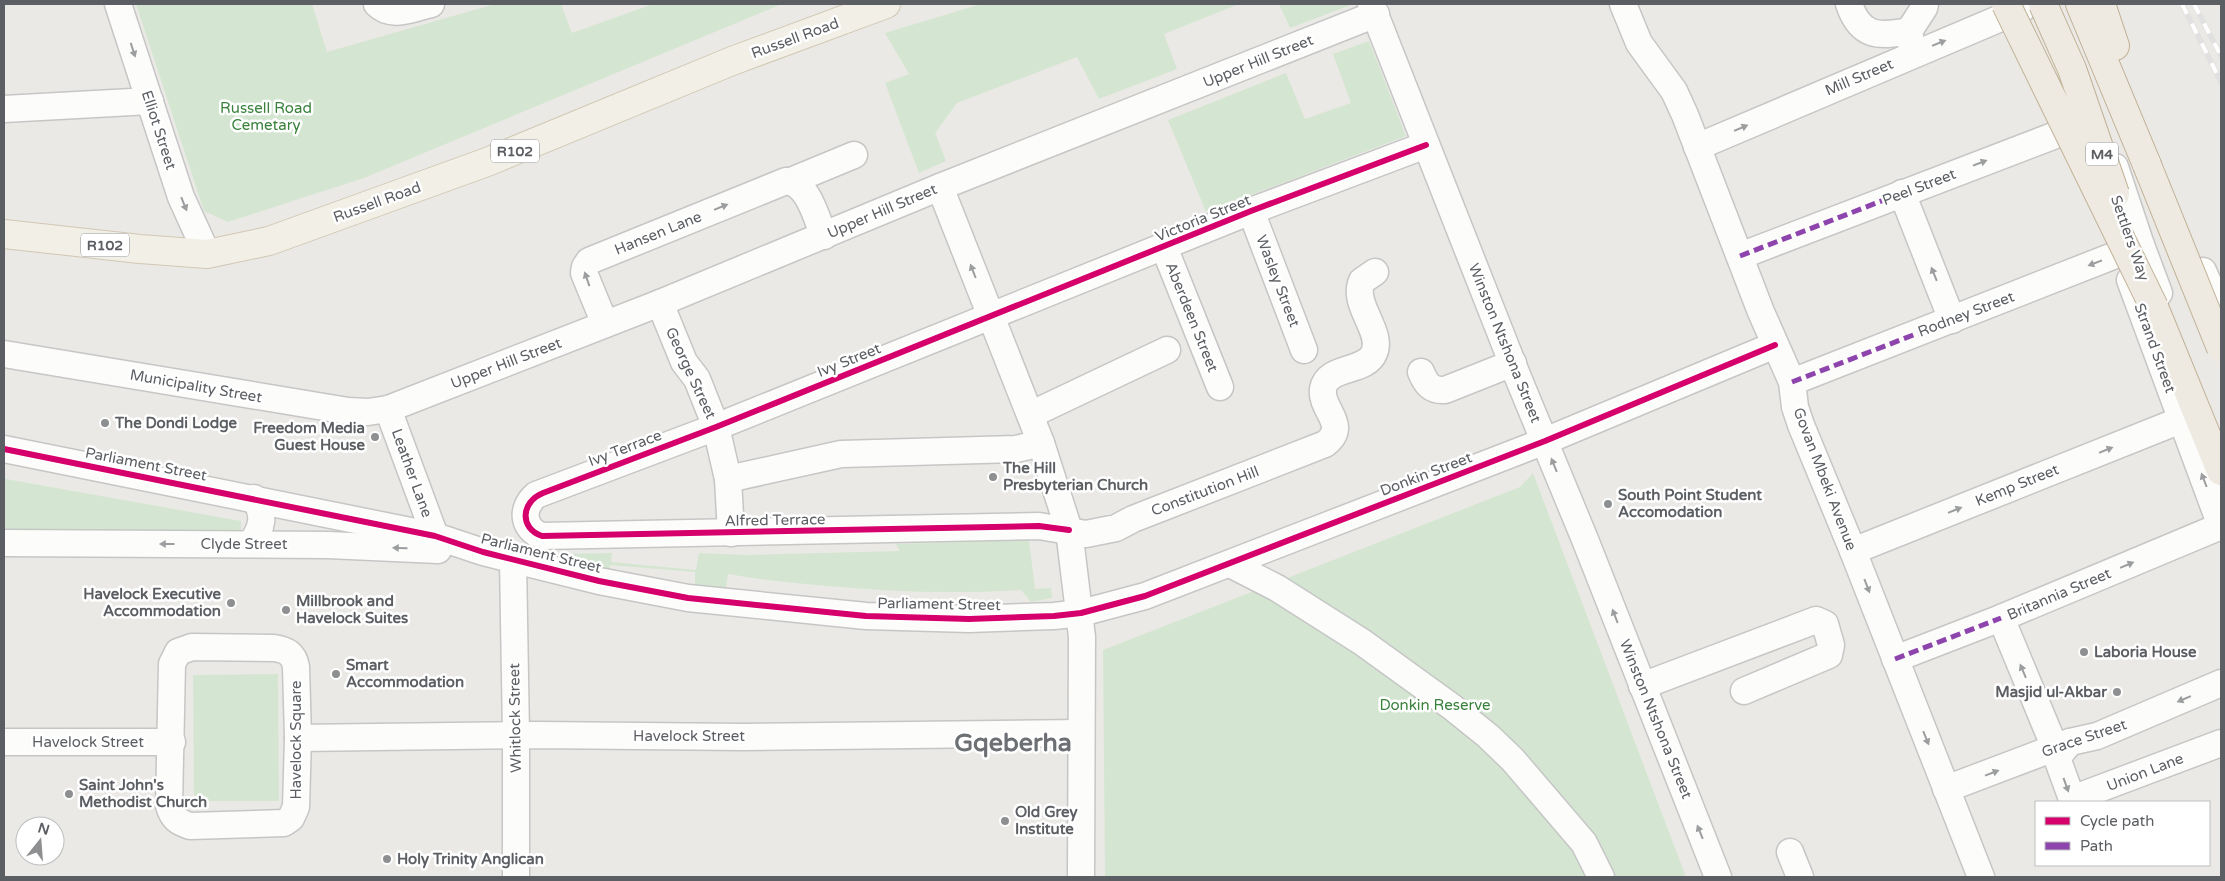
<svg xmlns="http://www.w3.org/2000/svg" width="2225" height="881" viewBox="0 0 2225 881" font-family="'Varela Round',sans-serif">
	<rect width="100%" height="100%" fill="#ebe9e5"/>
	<g fill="#d4e6d1">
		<path d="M 136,4 L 312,4 L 327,52 L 495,4 L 561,4 L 572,33 L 653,4 L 782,4 L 364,178 L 228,222 L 204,211 Z"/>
		<path d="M 981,4 L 1239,4 L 1164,34 L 1177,69 L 1099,99 L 1077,57 L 957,103 L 935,133 L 946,161 L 919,173 L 885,83 L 909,74 L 885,33 Z"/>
		<path d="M 1279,4 L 1350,4 L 1351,5 L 1290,28 Z"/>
		<path d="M 1369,41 L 1406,136 L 1206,212 L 1168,120 L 1286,73 L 1305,119 L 1351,103 L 1333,54 Z"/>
		<path d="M 1533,473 L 1686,877 L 1105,877 L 1103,650 L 1520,487 Z"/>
		<path d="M 4,475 L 6,479 L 241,521 L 241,533 L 4,533 Z"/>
		<path d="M 1029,540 L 1035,589 L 1051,588 L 1052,598 L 1031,602 L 1021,590 C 956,594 892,592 827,586 C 794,583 761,580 728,574 L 726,589 L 695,587 L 695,572 L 610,565 L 609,573 L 550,560 L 552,554 L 612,553 L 611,562 L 696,570 L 699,553 L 747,555 L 900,551 L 896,544 Z"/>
		<path d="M 278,674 L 279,801 L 194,801 L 193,675 Z"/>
	</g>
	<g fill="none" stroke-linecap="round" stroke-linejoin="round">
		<g stroke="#c6c6c6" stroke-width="29">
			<g id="minor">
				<path d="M 118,4 L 181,197 L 207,254"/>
				<path d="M 377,4 C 392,19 413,8 431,4"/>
				<path d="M 1371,4 L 1517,375 L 1586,542 L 1718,877"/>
				<path d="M 1623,4 L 1639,43 L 1674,91 L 1685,115 L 1761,312 L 1792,382 L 1795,407 L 1801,425 L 1853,551 L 1981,877"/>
				<path d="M 1849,4 C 1860,37 1878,37 1909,31"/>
				<path d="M 1912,48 L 1909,31 L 1924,8 L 1925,4"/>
				<path d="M 4,109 L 150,101"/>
				<path d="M 1697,147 L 2022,9"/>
				<path d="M 2115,167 L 2141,245 L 2159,293"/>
				<path d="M 791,181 L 854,155"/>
				<path d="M 940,187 L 1041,443 L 1069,530 L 1082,637 L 1081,877"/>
				<path d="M 1902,193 L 1952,320"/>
				<path d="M 1251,211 L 1304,350"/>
				<path d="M 1164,247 L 1220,387"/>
				<path d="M 1740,256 L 2087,123"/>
				<path d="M 2203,271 L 2221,311"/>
				<path d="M 1375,272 L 1362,281 C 1351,304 1384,332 1374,353 C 1366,373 1327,365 1323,389 C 1320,410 1350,425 1325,444 L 1133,519 L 1116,528 L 1086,534 L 1039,526 L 542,536 C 523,529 520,509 536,495 L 716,427 L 1251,211 L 1426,145"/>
				<path d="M 2130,280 L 2221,526"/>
				<path d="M 660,303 L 684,362 L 697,379 L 716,427 L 728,479 L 731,533"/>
				<path d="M 605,324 L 584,273 L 585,267 L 589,261 L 786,181 C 809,183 816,218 824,236"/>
				<path d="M 4,354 L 348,411 L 368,412 L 388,409 L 660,303 L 940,187 L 1376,14"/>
				<path d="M 1421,372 C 1426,384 1431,391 1445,390 L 1513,363"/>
				<path d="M 1792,382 L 2141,245"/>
				<path d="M 388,409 L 435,536"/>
				<path d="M 1030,415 L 1167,350"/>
				<path d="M 4,449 L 435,536 L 483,552 L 599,581 L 688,598 L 866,616 L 969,619 L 1054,616 L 1081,613 L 1145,596 L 1545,441 L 1775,345"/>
				<path d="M 728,479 L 841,454 L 1016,449 L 1041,443"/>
				<path d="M 4,543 L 328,545 L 438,550"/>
				<path d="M 251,544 C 262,528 266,515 254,498"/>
				<path d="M 1853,551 L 2181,420"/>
				<path d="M 513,560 L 516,735 L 516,877"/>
				<path d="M 1230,564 L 1277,588 L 1362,642 L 1452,707 L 1488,736 L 1513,760 L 1584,843 L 1601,877"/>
				<path d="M 2001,618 L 2055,748"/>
				<path d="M 192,647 L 274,648 C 287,650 294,654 296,667 L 298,738 L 296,807 L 291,818 L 284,823 L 190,826 C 178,822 173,819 169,806 L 172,664 L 178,652 Z"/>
				<path d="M 1895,659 L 2001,618 L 2221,526"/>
				<path d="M 1642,686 L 1816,620 L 1825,624 L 1831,645 L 1829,655 L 1744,691"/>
				<path d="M 298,738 L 536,735 L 744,737 L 1081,733"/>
				<path d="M 4,742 L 172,742"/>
				<path d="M 2070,742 L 2057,758 L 2072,799 L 2221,743"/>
				<path d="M 1946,789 L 2070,742 L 2097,736 L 2221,683"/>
				<path d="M 1790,852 L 1800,877"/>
			</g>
		</g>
		<g stroke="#d1c8b4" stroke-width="30">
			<path id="major" d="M 4,234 L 140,249 L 207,254 L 269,241 L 487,162 L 732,61 L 886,4"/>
		</g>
		<g stroke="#c0b195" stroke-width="30">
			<g id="highway">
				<path d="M 2080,4 L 2147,165"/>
				<path d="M 2101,4 L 2115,46"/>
				<path d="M 2154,307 L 2221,471"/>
			</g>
		</g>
		<use href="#minor" stroke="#fcfcfb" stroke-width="26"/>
		<use href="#major" stroke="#f2efe7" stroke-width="28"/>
		<use href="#highway" stroke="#eeeae1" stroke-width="28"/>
		<g stroke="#e2e1e1" stroke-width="5.5">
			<g id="rail">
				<path d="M 2182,4 L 2221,82"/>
				<path d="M 2194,4 L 2221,56"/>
			</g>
		</g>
		<use href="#rail" stroke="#fff" stroke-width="4" stroke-dasharray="11" stroke-linecap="butt"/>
		<g stroke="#c0b195" stroke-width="30" stroke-linecap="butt">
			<g id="highway-bridge">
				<path d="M 2006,4 L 2154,307"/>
				<path d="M 2043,4 L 2072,69 L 2115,194"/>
				<path d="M 2147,165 L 2221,348"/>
			</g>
		</g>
		<use href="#highway-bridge" stroke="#eeeae1" stroke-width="28"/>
		<g stroke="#8e44ad" stroke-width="5" stroke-dasharray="10 5" stroke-linecap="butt">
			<path d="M 1740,256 L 1902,193"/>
			<path d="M 1792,382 L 1952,320"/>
			<path d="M 1895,659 L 2001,618"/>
		</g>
		<g stroke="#fff" stroke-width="9">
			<g id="cycleway">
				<path d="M 4,449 L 435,536 L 483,552 L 599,581 L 688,598 L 866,616 L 969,619 L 1054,616 L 1081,613 L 1145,596 L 1545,441 L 1775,345"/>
				<path d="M 1069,530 L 1039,526 L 542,536 C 519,528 521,502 543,493 L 716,427 L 1251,211 L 1426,145"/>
			</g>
		</g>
		<use href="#cycleway" stroke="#d6006c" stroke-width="6"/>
	</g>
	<defs><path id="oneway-solid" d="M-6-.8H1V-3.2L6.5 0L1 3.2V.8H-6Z" transform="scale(1.25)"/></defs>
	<g fill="#9b9d9f">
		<use href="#oneway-solid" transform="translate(1939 43) rotate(-22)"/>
		<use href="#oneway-solid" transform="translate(133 50) rotate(72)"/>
		<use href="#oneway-solid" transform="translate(1741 128) rotate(-23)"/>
		<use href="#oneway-solid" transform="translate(1980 163) rotate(-21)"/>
		<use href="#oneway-solid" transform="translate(184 204) rotate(68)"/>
		<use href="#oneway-solid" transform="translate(721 207) rotate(-22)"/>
		<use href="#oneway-solid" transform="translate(2095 263) rotate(159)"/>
		<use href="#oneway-solid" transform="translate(973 271) rotate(-111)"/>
		<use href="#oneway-solid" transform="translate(1934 274) rotate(-112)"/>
		<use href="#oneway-solid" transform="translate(587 279) rotate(-109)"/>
		<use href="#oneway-solid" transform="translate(2106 450) rotate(-22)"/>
		<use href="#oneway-solid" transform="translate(1554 465) rotate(-112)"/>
		<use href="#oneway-solid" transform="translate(2204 480) rotate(-111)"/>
		<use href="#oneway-solid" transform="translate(1955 510) rotate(-22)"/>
		<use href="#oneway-solid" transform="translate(167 544) rotate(-180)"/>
		<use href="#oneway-solid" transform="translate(400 548) rotate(-178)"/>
		<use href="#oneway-solid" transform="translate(2127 565) rotate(-23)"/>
		<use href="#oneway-solid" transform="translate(1867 586) rotate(69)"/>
		<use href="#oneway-solid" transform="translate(1615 616) rotate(-111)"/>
		<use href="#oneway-solid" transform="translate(2023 671) rotate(-113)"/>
		<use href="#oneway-solid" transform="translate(2184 699) rotate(157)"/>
		<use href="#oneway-solid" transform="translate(1926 738) rotate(68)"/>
		<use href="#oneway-solid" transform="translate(1992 773) rotate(-21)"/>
		<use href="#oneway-solid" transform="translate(2066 785) rotate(70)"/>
		<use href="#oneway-solid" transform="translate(1700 832) rotate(-112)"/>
	</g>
	<g fill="#8d8f90" stroke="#fff" stroke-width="2">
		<circle cx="105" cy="423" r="5"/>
		<circle cx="375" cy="437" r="5"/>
		<circle cx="993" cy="477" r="5"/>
		<circle cx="1608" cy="504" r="5"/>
		<circle cx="231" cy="603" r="5"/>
		<circle cx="286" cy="610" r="5"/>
		<circle cx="2084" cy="652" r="5"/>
		<circle cx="336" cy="674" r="5"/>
		<circle cx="2117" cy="692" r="5"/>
		<circle cx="69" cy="794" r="5"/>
		<circle cx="1005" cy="821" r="5"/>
		<circle cx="387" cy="859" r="5"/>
	</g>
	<g text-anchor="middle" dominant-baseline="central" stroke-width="5" stroke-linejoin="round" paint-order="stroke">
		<g fill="#fff" stroke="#8c8e91" stroke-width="1">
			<rect x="491" y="139.5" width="48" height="23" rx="4"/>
			<rect x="2086" y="142.5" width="32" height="23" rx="4"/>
			<rect x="81" y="233.5" width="48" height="23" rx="4"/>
		</g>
		<g font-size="14" font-weight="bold" fill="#5b5e62">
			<text x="515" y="151">R102</text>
			<text x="2102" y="154">M4</text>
			<text x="105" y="245">R102</text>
		</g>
		<g font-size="15" fill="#5b5e62" stroke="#fff">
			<text transform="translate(795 38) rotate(-20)">Russell Road</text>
			<text transform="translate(1258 61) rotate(-22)">Upper Hill Street</text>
			<text transform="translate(1859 77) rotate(-23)">Mill Street</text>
			<text transform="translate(159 130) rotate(72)">Elliot Street</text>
			<text transform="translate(1919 187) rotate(-21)">Peel Street</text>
			<text transform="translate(377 202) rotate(-20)">Russell Road</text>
			<text transform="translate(882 211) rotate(-23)">Upper Hill Street</text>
			<text transform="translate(1203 218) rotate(-22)">Victoria Street</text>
			<text transform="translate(658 233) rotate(-22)">Hansen Lane</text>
			<text transform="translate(2130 238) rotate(71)">Settlers Way</text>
			<text transform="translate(1278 281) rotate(69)">Wasley Street</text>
			<text transform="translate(1966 314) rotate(-21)">Rodney Street</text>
			<text transform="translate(1192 317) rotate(68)">Aberdeen Street</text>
			<text transform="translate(1505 343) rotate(68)">Winston Ntshona Street</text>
			<text transform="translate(2155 348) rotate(70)">Strand Street</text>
			<text transform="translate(849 360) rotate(-22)">Ivy Street</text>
			<text transform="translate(506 363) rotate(-21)">Upper Hill Street</text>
			<text transform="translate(691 373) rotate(65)">George Street</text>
			<text transform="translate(196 386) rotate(10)">Municipality Street</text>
			<text transform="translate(625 448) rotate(-21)">Ivy Terrace</text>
			<text transform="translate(146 464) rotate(11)">Parliament Street</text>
			<text transform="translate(412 473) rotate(70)">Leather Lane</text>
			<text transform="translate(1426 474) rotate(-21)">Donkin Street</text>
			<text transform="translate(1825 479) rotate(69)">Govan Mbeki Avenue</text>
			<text transform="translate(2017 485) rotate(-22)">Kemp Street</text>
			<text transform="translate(1205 491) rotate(-21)">Constitution Hill</text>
			<text transform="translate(775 520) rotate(-1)">Alfred Terrace</text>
			<text x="244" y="544">Clyde Street</text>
			<text transform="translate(541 553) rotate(14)">Parliament Street</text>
			<text transform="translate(2059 594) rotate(-23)">Britannia Street</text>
			<text transform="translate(939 604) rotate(1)">Parliament Street</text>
			<text transform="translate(515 718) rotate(-91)">Whitlock Street</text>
			<text transform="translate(1656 719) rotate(68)">Winston Ntshona Street</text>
			<text x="689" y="736">Havelock Street</text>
			<text transform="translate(2084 738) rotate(-19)">Grace Street</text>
			<text transform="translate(296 740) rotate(-90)">Havelock Square</text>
			<text x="88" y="742">Havelock Street</text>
			<text transform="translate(2145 772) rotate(-21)">Union Lane</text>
		</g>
		<g font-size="15" fill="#3a823c" stroke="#fff">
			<text x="266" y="108">Russell Road<tspan x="266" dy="17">Cemetary</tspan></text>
			<text x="1435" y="705">Donkin Reserve</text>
		</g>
		<g font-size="15" font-weight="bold" fill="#5b5e62" stroke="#fff" text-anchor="start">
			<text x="115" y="423">The Dondi Lodge</text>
			<text x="365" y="428" text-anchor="end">Freedom Media<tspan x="365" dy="17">Guest House</tspan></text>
			<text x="1003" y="468">The Hill<tspan x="1003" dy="17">Presbyterian Church</tspan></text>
			<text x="1618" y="495">South Point Student<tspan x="1618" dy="17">Accomodation</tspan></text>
			<text x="221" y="594" text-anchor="end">Havelock Executive<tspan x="221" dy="17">Accommodation</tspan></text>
			<text x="296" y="601">Millbrook and<tspan x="296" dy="17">Havelock Suites</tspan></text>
			<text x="2094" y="652">Laboria House</text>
			<text x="346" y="665">Smart<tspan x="346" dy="17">Accommodation</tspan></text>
			<text x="2107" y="692" text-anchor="end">Masjid ul-Akbar</text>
			<text x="79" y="785">Saint John's<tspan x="79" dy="17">Methodist Church</tspan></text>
			<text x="1015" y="812">Old Grey<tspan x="1015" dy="17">Institute</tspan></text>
			<text x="397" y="859">Holy Trinity Anglican</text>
		</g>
		<g font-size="25" font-weight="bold" fill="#6c7074" stroke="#fff">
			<text x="1013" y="743">Gqeberha</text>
		</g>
	</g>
	<rect width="2225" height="881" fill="none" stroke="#5b5e62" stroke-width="10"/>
	<rect x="2035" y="801" width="175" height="65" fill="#ffffff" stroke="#bdbfc0"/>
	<rect x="2045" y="817" width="25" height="8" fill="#d6006c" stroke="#bdbfc0"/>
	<text x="2080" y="826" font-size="15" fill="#5b5e62">Cycle path</text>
	<rect x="2045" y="842" width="25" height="8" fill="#8e44ad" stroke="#bdbfc0"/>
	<text x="2080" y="851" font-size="15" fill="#5b5e62">Path</text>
	<g transform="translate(40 841) rotate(17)"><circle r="24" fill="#ffffff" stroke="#bdbfc0"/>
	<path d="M0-4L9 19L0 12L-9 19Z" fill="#8d8f90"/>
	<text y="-8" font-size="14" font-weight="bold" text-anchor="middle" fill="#5b5e62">N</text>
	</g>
</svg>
